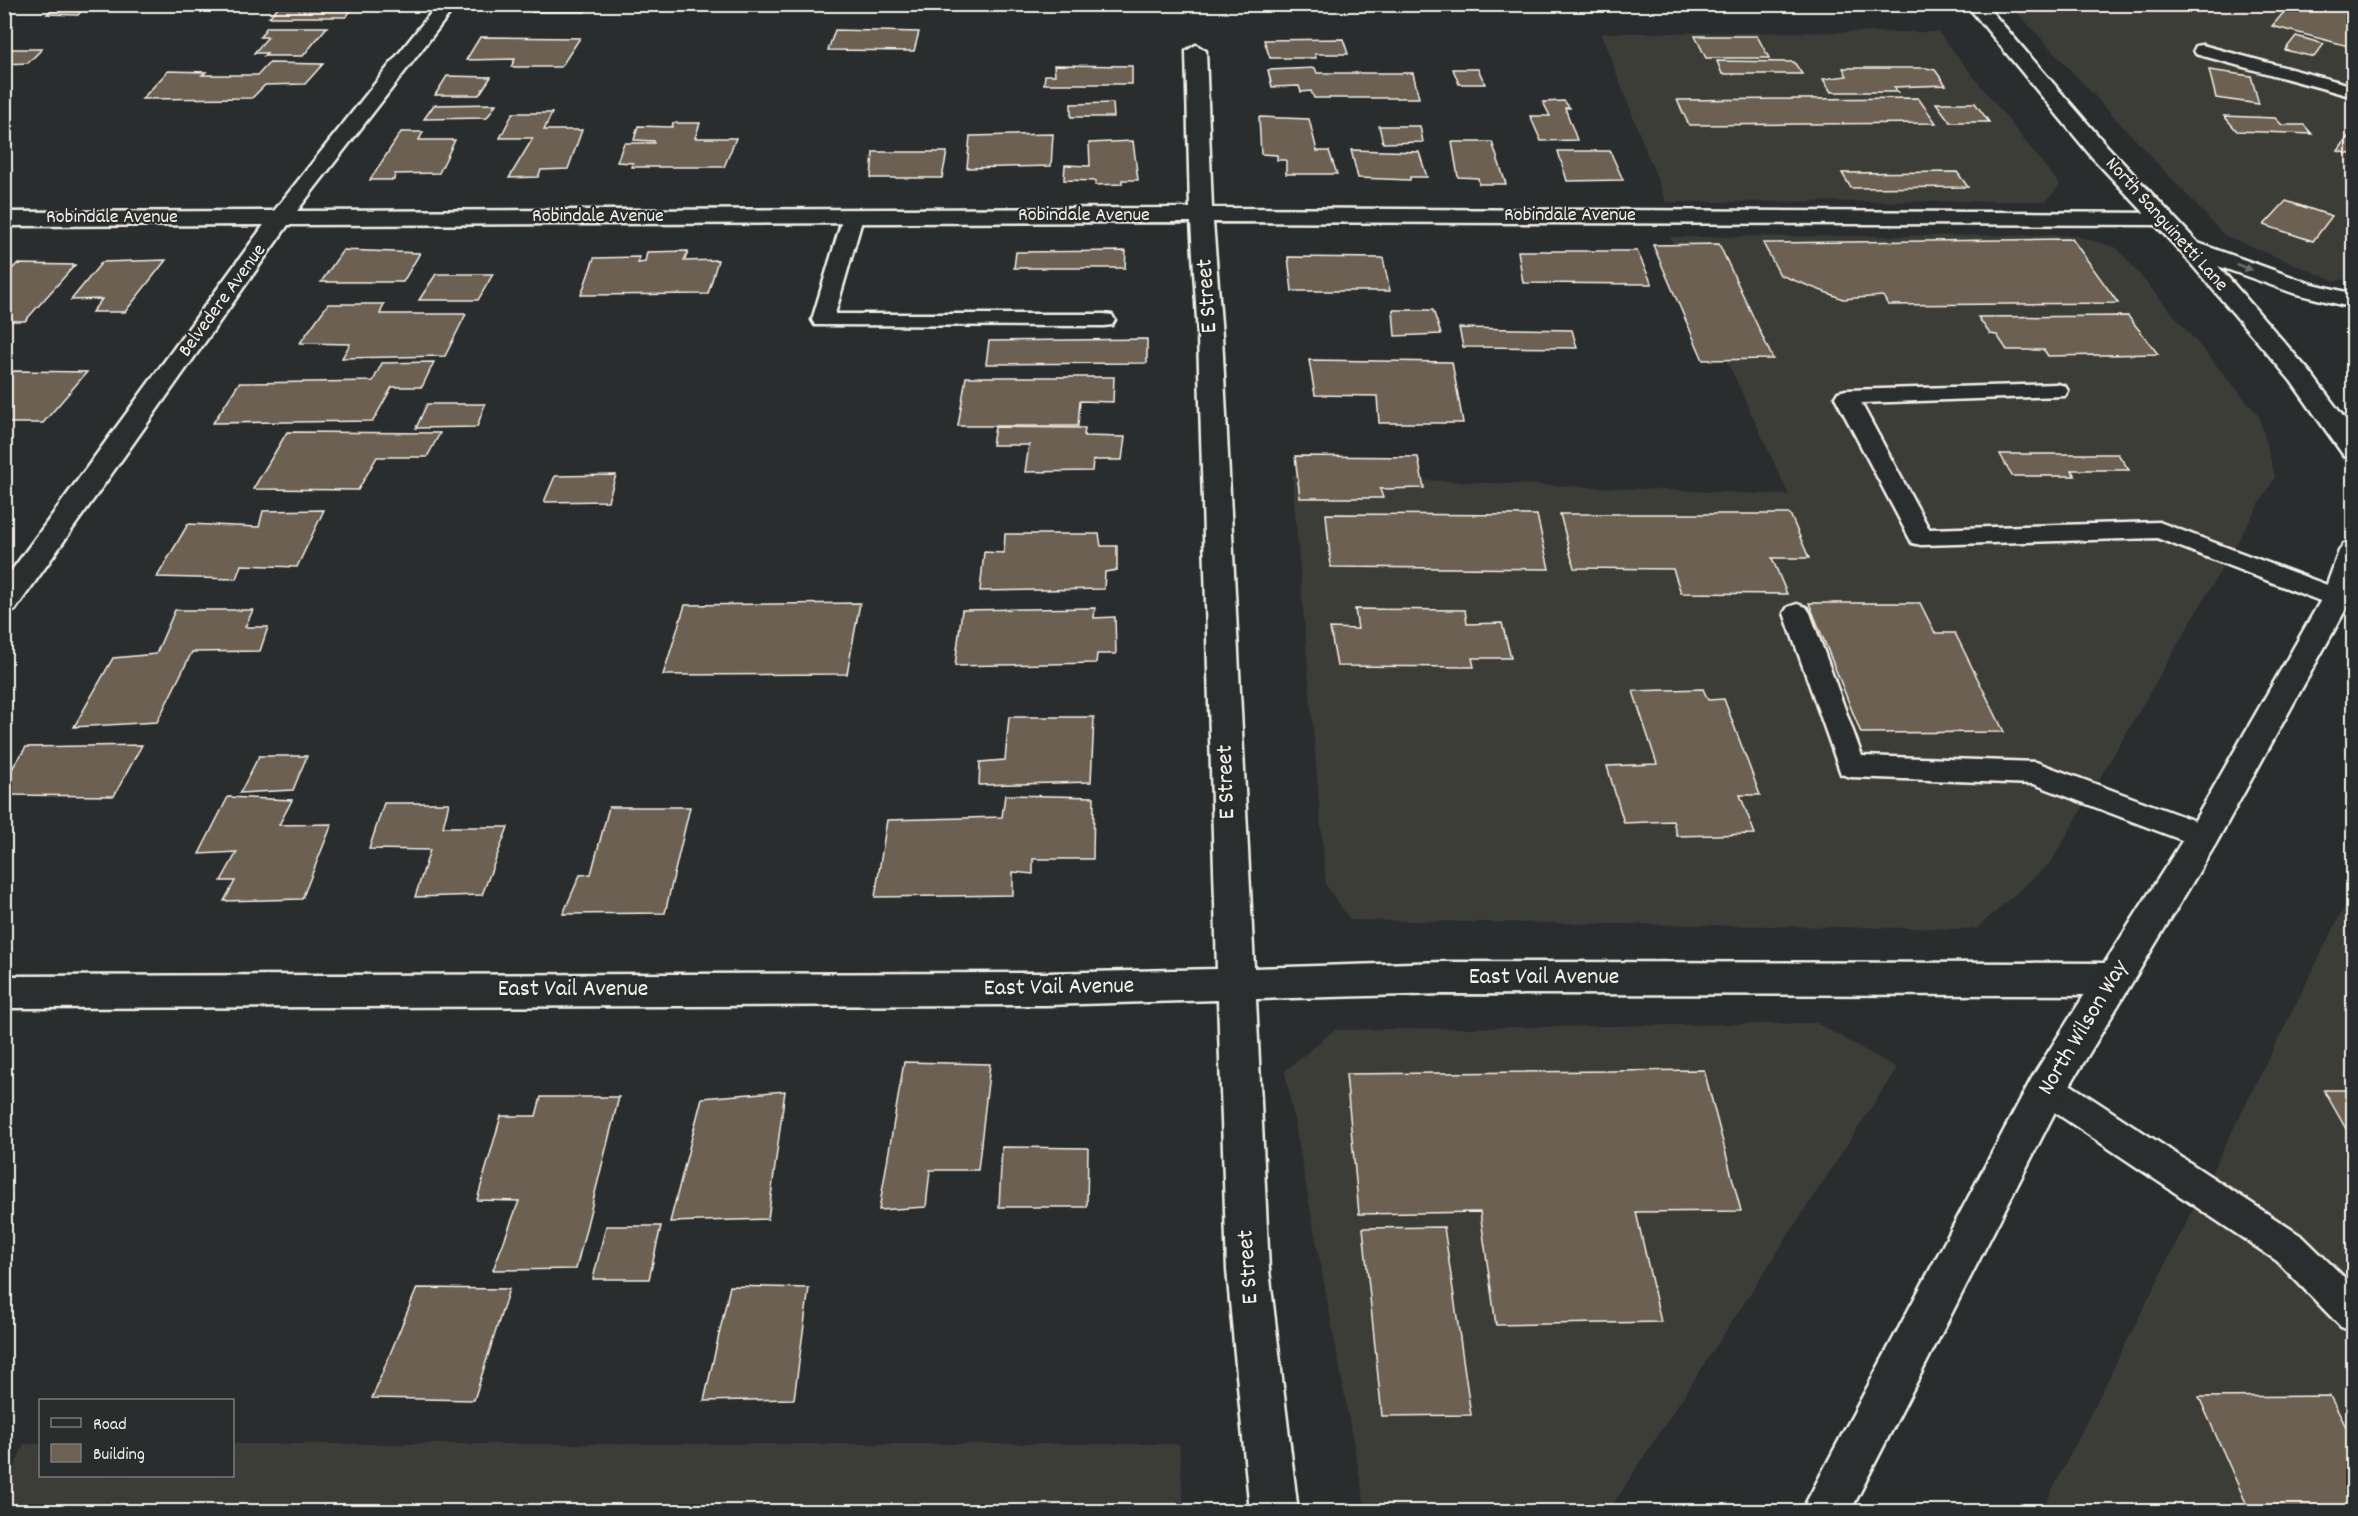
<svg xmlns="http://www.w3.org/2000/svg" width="2358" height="1516" viewBox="0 0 2358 1516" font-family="Dekko,sans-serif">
	<rect width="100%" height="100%" fill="#2a2d2e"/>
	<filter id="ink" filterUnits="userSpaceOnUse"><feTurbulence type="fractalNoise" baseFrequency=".0167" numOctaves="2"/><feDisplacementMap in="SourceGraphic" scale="12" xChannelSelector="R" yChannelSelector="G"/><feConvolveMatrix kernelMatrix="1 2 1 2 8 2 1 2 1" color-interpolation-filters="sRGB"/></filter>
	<g filter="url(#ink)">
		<g fill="#3e3d39">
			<path d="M 2158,4 L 2353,5 L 2353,278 L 2335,281 L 2224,235 L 2011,6 L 2119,12 Z"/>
			<path d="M 1938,32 L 2060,185 L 2046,201 L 1666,202 L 1601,33 Z"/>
			<path d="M 2073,235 L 2117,248 L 2259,416 L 2275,477 L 2051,862 L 1976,929 L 1350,920 L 1326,885 L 1292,475 L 1789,495 L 1670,237 Z"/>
			<path d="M 2353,890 L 2353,1511 L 2042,1511 Z"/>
			<path d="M 1816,1023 L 1897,1068 L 1608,1512 L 1366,1511 L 1285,1071 L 1334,1030 Z"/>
			<path d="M 24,1444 L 40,1444 L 40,1476 L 232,1476 L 233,1444 L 1179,1444 L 1184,1511 L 5,1511 L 5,1490 Z"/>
		</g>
		<g fill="#6c6153" stroke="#f4f1e8" stroke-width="1.5">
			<path d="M 57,4 L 87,4 L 78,15 L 47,14 Z"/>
			<path d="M 281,4 L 356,4 L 346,17 L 269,17 Z"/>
			<path d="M 536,4 L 589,4 L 585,12 L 532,12 Z"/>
			<path d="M 2291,4 L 2354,7 L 2354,39 L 2348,46 L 2272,26 Z"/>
			<path d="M 267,27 L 327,27 L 303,56 L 264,56 L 267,53 L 254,53 L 268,37 L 260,37 Z"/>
			<path d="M 835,30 L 919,32 L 914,51 L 828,50 Z"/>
			<path d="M 1695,36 L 1757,36 L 1769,58 L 1706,58 Z"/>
			<path d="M 2296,36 L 2324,44 L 2314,57 L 2285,50 Z"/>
			<path d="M 480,37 L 580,38 L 561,67 L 511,67 L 515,59 L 466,60 Z"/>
			<path d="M 1343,39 L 1348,54 L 1315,54 L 1316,58 L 1270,58 L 1264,40 Z"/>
			<path d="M 4,49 L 42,49 L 28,63 L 4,64 Z"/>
			<path d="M 1717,61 L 1794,62 L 1802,74 L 1722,74 Z"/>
			<path d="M 269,63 L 323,64 L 305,84 L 265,85 L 252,98 L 142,99 L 168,71 L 206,72 L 202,75 L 258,75 Z"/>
			<path d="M 1054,65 L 1132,66 L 1132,84 L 1044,84 L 1045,75 L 1055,75 Z"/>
			<path d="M 1315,68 L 1317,73 L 1413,73 L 1419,98 L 1314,98 L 1311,91 L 1301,92 L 1299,86 L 1272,87 L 1268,70 Z"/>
			<path d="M 1843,68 L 1926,68 L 1935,70 L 1946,85 L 1894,87 L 1898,92 L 1831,92 L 1823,79 L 1847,76 Z"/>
			<path d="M 1453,69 L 1478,69 L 1485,84 L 1459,84 Z"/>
			<path d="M 2209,70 L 2251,76 L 2259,104 L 2216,98 Z"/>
			<path d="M 447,76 L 491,77 L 479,95 L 435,95 Z"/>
			<path d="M 1918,98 L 1936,123 L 1689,125 L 1677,100 Z"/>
			<path d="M 1564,101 L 1570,108 L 1565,108 L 1577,140 L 1541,141 L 1530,116 L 1550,116 L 1543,102 Z"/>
			<path d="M 1113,103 L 1114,117 L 1071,117 L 1071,104 Z"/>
			<path d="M 1936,103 L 1975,103 L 1989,122 L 1950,122 Z"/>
			<path d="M 496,104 L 487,118 L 424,119 L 434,105 Z"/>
			<path d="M 513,113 L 552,113 L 544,130 L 582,130 L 568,169 L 541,170 L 538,177 L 509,178 L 533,138 L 500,138 Z"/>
			<path d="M 2224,116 L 2275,118 L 2282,125 L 2304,125 L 2312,134 L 2237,131 Z"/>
			<path d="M 1259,117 L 1309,119 L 1317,151 L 1329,151 L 1337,174 L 1286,174 L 1286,160 L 1277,160 L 1277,155 L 1261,154 Z"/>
			<path d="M 673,123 L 700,123 L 695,138 L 736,138 L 724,167 L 632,167 L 633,163 L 617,162 L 624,143 L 654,143 L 654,141 L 634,140 L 638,126 L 672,127 Z"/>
			<path d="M 1379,126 L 1420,126 L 1423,142 L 1383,143 Z"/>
			<path d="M 2354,128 L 2354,155 L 2338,151 Z"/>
			<path d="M 401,132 L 423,132 L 419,140 L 455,140 L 439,173 L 395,174 L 394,180 L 370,180 Z"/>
			<path d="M 1053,134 L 1051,166 L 967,168 L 970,136 Z"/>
			<path d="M 1133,141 L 1138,180 L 1122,180 L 1122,184 L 1095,185 L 1096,181 L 1064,180 L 1065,165 L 1090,166 L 1089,143 Z"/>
			<path d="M 1452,142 L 1492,142 L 1506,184 L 1479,184 L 1478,178 L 1458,177 Z"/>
			<path d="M 1351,150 L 1419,152 L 1427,177 L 1410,177 L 1410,180 L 1358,178 Z"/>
			<path d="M 1558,151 L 1610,151 L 1623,180 L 1567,181 Z"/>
			<path d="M 873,152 L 947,152 L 942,178 L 871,178 Z"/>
			<path d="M 1957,172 L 1968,187 L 1851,188 L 1842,173 Z"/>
			<path d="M 2286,201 L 2332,216 L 2313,241 L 2264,225 Z"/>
			<path d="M 2072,239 L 2118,303 L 1888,305 L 1883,296 L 1843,299 L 1780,275 L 1763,243 Z"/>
			<path d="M 1719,244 L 1773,359 L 1703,360 L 1653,245 Z"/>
			<path d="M 343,250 L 420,253 L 403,282 L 321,282 Z"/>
			<path d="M 688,251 L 684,261 L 718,260 L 708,294 L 581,295 L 594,258 L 639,257 L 638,263 L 645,262 L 647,252 Z"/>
			<path d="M 1126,251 L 1125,268 L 1014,268 L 1016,252 Z"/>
			<path d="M 1518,251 L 1637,251 L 1652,284 L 1523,283 Z"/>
			<path d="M 1288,257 L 1383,258 L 1390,291 L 1292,291 Z"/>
			<path d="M 166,260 L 125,312 L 92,312 L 102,299 L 71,300 L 102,262 Z"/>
			<path d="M 17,264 L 75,265 L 25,321 L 4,321 L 4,277 Z"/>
			<path d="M 436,274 L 493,274 L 478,300 L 419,300 Z"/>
			<path d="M 328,304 L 384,304 L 380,314 L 466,314 L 445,356 L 342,358 L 350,344 L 300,343 Z"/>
			<path d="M 1393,310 L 1433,310 L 1441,334 L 1395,336 Z"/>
			<path d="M 2128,316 L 2158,354 L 2048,356 L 2044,350 L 2007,350 L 1997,335 L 1990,334 L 1978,317 Z"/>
			<path d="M 1459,328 L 1572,330 L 1577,348 L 1463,347 Z"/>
			<path d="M 1147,339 L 1147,363 L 986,364 L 989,341 Z"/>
			<path d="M 1309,360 L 1452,362 L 1463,423 L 1379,423 L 1377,396 L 1315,395 Z"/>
			<path d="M 434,362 L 422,387 L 392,387 L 373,421 L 213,423 L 239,383 L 373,381 L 382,363 Z"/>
			<path d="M 14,371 L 87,372 L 43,423 L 4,423 L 4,381 Z"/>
			<path d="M 966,377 L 1114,377 L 1113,402 L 1080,401 L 1078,426 L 958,426 Z"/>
			<path d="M 427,404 L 485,404 L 477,427 L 416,428 Z"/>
			<path d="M 995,427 L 1085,428 L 1084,436 L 1125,437 L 1122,460 L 1093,460 L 1092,471 L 1025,472 L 1029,445 L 992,445 Z"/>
			<path d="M 287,432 L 440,433 L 427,457 L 377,457 L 358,490 L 253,489 Z"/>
			<path d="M 2000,454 L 2118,454 L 2129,470 L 2071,470 L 2075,476 L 2012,476 Z"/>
			<path d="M 1295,456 L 1418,457 L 1424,488 L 1380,489 L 1383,498 L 1300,498 Z"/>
			<path d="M 616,475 L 608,501 L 544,502 L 555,476 Z"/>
			<path d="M 324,510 L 297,567 L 241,565 L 236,579 L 157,577 L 188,524 L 259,527 L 263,511 Z"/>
			<path d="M 1326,514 L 1537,515 L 1549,569 L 1331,567 Z"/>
			<path d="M 1560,514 L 1790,514 L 1809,558 L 1772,558 L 1787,594 L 1681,593 L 1673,569 L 1574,568 Z"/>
			<path d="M 1005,534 L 1099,534 L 1101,546 L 1117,546 L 1117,570 L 1105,572 L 1104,589 L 980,591 L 984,552 L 1004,553 Z"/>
			<path d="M 860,603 L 847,674 L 663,675 L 685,605 Z"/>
			<path d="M 1809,603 L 1920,603 L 1935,633 L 1955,633 L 2004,732 L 1861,733 Z"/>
			<path d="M 1095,608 L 1094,618 L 1115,617 L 1116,654 L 1097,654 L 1096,663 L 955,666 L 962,610 Z"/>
			<path d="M 1355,609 L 1465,610 L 1467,624 L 1502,623 L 1511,658 L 1472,658 L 1474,667 L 1337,666 L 1330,628 L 1358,629 Z"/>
			<path d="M 175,610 L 253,610 L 245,627 L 268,627 L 260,651 L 192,652 L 157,722 L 74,727 L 113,658 L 156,654 Z"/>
			<path d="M 1703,689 L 1708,700 L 1724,699 L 1760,795 L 1740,795 L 1755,834 L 1677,836 L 1673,821 L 1624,823 L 1607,766 L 1657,764 L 1633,691 Z"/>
			<path d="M 1009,717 L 1094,717 L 1091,782 L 979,785 L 980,762 L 1005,760 Z"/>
			<path d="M 142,745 L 114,796 L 4,795 L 4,781 L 26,747 Z"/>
			<path d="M 259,756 L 307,756 L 293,790 L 240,793 Z"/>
			<path d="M 1005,795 L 1094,797 L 1093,859 L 1033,859 L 1033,874 L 1013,872 L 1013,895 L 875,897 L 887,820 L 1002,817 Z"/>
			<path d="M 228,797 L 292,800 L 279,825 L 332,824 L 302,899 L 224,901 L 235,881 L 221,881 L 237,852 L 199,854 Z"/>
			<path d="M 384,803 L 449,803 L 443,827 L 508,827 L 482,895 L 415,897 L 430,850 L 369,849 Z"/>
			<path d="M 609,807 L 690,807 L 665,913 L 563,914 L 580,875 L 591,874 Z"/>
			<path d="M 904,1062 L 990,1064 L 978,1170 L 930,1170 L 926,1207 L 879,1210 Z"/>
			<path d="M 1704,1070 L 1741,1211 L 1636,1212 L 1661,1322 L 1496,1325 L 1480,1212 L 1359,1214 L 1346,1074 Z"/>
			<path d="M 2324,1090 L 2354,1090 L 2354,1143 Z"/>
			<path d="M 785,1091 L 768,1219 L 670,1222 L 702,1098 Z"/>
			<path d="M 541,1097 L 619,1097 L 576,1269 L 493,1270 L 519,1201 L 477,1200 L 501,1116 L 536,1116 Z"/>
			<path d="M 1002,1147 L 1088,1148 L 1087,1207 L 999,1207 Z"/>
			<path d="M 606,1226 L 661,1226 L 649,1279 L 593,1279 Z"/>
			<path d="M 1444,1227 L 1471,1415 L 1382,1416 L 1363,1228 Z"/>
			<path d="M 730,1286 L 809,1288 L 794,1399 L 704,1401 Z"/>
			<path d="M 417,1288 L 509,1289 L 474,1400 L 372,1398 Z"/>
			<path d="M 2330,1396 L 2354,1442 L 2354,1512 L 2250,1512 L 2199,1397 Z"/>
		</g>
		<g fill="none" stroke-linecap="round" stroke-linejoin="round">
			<g stroke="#f4f1e8" stroke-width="5">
				<g id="lane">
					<path d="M 2202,45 L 2354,86 L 2354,97 L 2196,54 L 2194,50 L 2196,46 Z"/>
					<path d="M 853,211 L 863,217 L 835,314 L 1104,314 L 1112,315 L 1115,320 L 1112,325 L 1104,326 L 815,325 L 812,320 L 843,217 Z"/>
					<path d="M 2057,384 L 2065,386 L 2068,391 L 2065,396 L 1861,403 L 1929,529 L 2159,522 L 2346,592 L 2350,598 L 2346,604 L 2337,607 L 2328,604 L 2157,538 L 1921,545 L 1912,543 L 1835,397 L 1838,392 L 1846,390 Z"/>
					<path d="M 1797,604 L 1806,607 L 1810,613 L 1862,756 L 2036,762 L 2214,828 L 2218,836 L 2214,844 L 2203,848 L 2192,844 L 2034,784 L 1851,777 L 1841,774 L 1784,613 L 1788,607 Z"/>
					<path d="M 2047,1073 L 2059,1077 L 2303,1237 L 2354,1287 L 2354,1332 L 2341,1327 L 2277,1261 L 2035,1099 L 2030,1088 L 2035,1077 Z"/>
				</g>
			</g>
			<g stroke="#f4f1e8" stroke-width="5">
				<path id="street" d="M 438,4 L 457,4 L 297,211 L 1190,208 L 1186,51 L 1196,45 L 1206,51 L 1212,208 L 2171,213 L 2174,218 L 2171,223 L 2163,225 L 1213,222 L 1222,336 L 1254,968 L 1444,962 L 2113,963 L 2126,968 L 2132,979 L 2126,990 L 2113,995 L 1444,994 L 1256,999 L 1269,1270 L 1298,1512 L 1250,1512 L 1227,1270 L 1218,1000 L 1046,1005 L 4,1008 L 4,976 L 1046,973 L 1217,969 L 1198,336 L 1191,222 L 288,225 L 15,610 L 4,613 L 4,581 L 264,225 L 4,226 L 4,212 L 274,211 Z"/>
			</g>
			<g stroke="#f4f1e8" stroke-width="5">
				<g id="secondary">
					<path d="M 1966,4 L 1985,4 L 2107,146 L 2198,243 L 2309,283 L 2354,294 L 2354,308 L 2293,293 L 2218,266 L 2309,371 L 2354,431 L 2354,458 L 2344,456 L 2291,381 L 2181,252 L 2091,156 Z"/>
					<path d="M 2354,542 L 2352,598 L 2215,845 L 2061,1100 L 1850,1512 L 1801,1512 L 2033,1076 L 2191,827 L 2322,598 L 2339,551 L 2344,544 Z"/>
				</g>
			</g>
			<use href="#lane" fill="#2a2d2e" fill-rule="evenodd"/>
			<use href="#street" fill="#2a2d2e" fill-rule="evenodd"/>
			<use href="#secondary" fill="#2a2d2e" fill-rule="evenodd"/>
		</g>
		<defs><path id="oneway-solid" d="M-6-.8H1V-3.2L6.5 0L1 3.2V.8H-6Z" transform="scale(1.5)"/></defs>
		<use fill="#71726f" href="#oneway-solid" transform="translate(2244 267) rotate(20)"/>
	</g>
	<g text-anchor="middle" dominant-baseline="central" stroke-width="4.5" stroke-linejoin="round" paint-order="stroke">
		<g font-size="20" fill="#f4f1e8" stroke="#2a2d2e">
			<text x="1084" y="216">Robindale Avenue</text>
			<text x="1570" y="216">Robindale Avenue</text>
			<text x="598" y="217">Robindale Avenue</text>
			<text x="112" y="218">Robindale Avenue</text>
			<text transform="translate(2166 225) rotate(48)">North Sanguinetti Lane</text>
			<text transform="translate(223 301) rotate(-54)">Belvedere Avenue</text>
		</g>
		<g font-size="24" fill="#f4f1e8" stroke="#2a2d2e">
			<text transform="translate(1208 296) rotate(-94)">E Street</text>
			<text transform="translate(1227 782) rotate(-92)">E Street</text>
			<text x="1544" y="978">East Vail Avenue</text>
			<text transform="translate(1059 988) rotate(-1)">East Vail Avenue</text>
			<text x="573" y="990">East Vail Avenue</text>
			<text transform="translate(2084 1028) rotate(-59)">North Wilson Way</text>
			<text transform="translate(1249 1267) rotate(-94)">E Street</text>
		</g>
	</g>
	<rect width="2358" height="1516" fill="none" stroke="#2a2d2e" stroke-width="24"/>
	<rect x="12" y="12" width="2334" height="1492" fill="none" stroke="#f4f1e8" stroke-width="2" filter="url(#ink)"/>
	<rect x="39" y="1399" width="195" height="78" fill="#2a2d2e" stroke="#7b7b78" stroke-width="1.5"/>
	<rect x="51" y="1418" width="30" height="9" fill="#2a2d2e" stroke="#7b7b78" stroke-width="1.5"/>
	<text x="93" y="1429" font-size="18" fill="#f4f1e8">Road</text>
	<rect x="51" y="1444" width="30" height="18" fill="#6c6153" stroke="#7b7b78" stroke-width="1.5"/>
	<text x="93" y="1459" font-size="18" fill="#f4f1e8">Building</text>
</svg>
